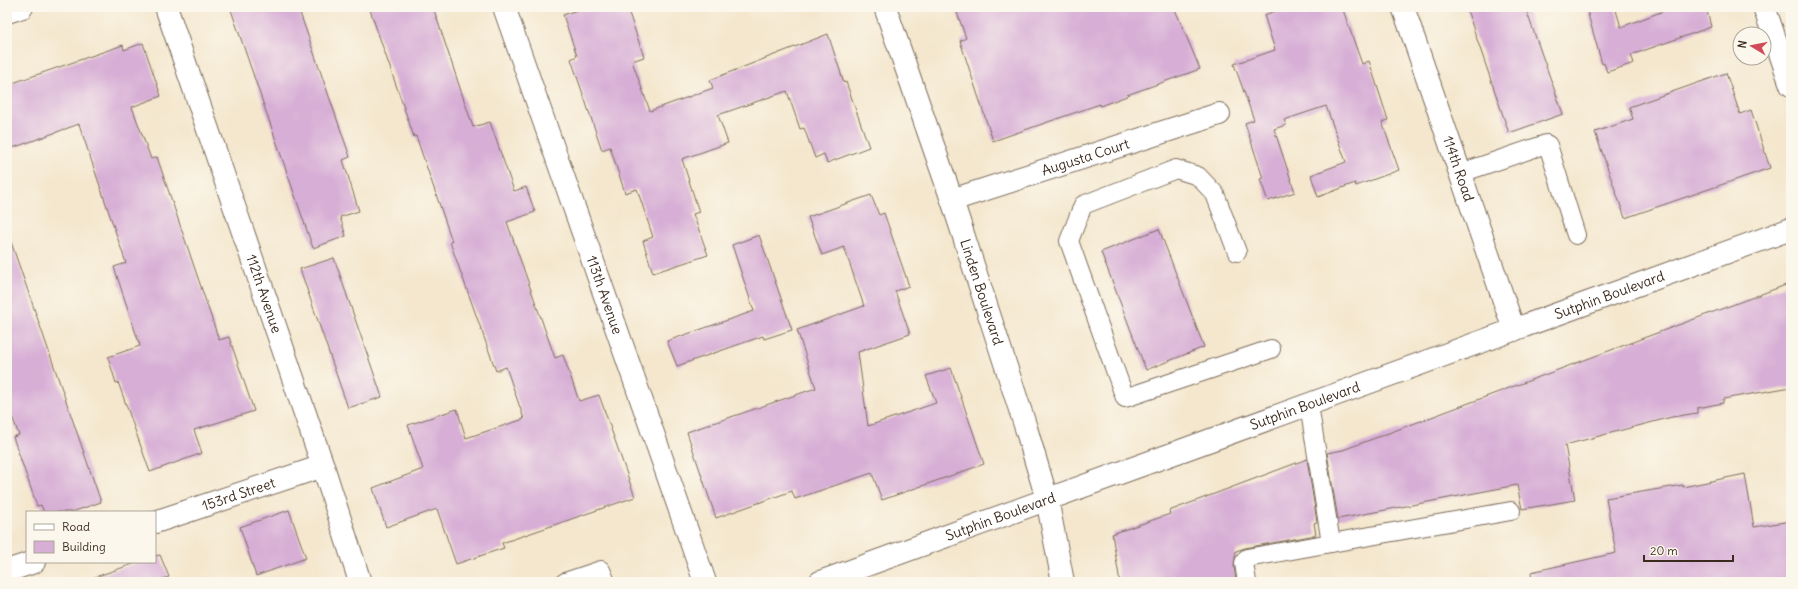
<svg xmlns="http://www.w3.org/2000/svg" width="1798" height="589" viewBox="0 0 1798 589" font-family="Delius,sans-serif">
	<rect width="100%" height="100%" fill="#fbf7ec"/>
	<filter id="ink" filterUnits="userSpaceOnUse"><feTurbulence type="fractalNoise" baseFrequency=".025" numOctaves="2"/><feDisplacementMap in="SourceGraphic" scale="8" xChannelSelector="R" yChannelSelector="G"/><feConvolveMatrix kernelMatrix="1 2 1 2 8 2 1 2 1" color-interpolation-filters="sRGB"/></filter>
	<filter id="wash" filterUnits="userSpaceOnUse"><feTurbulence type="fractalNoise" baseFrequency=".012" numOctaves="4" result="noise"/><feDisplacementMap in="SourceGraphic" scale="16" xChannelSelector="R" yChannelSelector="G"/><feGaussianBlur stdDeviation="0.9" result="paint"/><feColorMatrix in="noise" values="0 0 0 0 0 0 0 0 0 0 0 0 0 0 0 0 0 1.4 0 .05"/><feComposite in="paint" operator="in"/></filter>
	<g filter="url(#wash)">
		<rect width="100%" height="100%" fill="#f4e7ce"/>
		<g id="blocks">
			<g fill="#d7aed6">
				<path d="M 230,7 L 298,7 L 350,157 L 343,160 L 359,211 L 340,217 L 346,236 L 313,248 Z"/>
				<path d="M 369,7 L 433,7 L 473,127 L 490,122 L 514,191 L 526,187 L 535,212 L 507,222 L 555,358 L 563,355 L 579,401 L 599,395 L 635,497 L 502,543 L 504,548 L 456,564 L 437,509 L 386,527 L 373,488 L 423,469 L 408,425 L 457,409 L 466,438 L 524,419 L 506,367 L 496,371 L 450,242 L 452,241 L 416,136 L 414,137 Z"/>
				<path d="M 586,7 L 627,7 L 644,57 L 632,61 L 650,111 L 713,88 L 710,80 L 828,34 L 844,83 L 846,82 L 869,147 L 827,163 L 824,154 L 815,158 L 804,128 L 800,129 L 787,91 L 718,115 L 728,143 L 682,159 L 699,212 L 693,214 L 708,255 L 653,273 L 643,241 L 653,237 L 637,189 L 625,193 L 610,147 L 602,150 L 571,59 L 577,56 L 563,15 Z"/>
				<path d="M 955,7 L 1174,7 L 1200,69 L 1127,95 L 1127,96 L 1100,106 L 1100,104 L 993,141 L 960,41 L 966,38 Z"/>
				<path d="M 1286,7 L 1342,7 L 1362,64 L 1369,61 L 1388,120 L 1382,122 L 1399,170 L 1356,186 L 1355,183 L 1318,197 L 1311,175 L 1346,162 L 1326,106 L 1284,120 L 1286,125 L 1274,129 L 1295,192 L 1268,201 L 1260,179 L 1263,178 L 1245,123 L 1254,120 L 1234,64 L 1275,50 L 1264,15 Z"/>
				<path d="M 1466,7 L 1525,7 L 1563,114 L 1509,133 Z"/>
				<path d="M 1586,7 L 1615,7 L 1621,27 L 1674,7 L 1706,7 L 1711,27 L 1631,55 L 1634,63 L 1607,72 L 1604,63 L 1602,64 Z"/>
				<path d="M 143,43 L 161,96 L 132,107 L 151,159 L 157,157 L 219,340 L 229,337 L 254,411 L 194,430 L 202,453 L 150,472 L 118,382 L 116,383 L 108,357 L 140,346 L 114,267 L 126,263 L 79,124 L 7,150 L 7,85 L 123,45 L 124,50 Z"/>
				<path d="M 1726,73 L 1740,114 L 1751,110 L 1770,168 L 1625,218 L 1595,132 L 1633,119 L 1629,107 Z"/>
				<path d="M 871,195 L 879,215 L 884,213 L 909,286 L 895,291 L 910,334 L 858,352 L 868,426 L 936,403 L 926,376 L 951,368 L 984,464 L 882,500 L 872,473 L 795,499 L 792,491 L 716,518 L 687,432 L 816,388 L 797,330 L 864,306 L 844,247 L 822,255 L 808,217 Z"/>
				<path d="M 1159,229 L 1204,347 L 1146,370 L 1101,252 Z"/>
				<path d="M 759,235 L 792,330 L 764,339 L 763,336 L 677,366 L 667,341 L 754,311 L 732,245 Z"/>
				<path d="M 11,242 L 101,502 L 72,512 L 44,512 L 41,505 L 37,506 L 13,437 L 19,435 L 7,403 L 7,243 Z"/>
				<path d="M 334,258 L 382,397 L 348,408 L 300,269 Z"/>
				<path d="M 1791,283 L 1791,387 L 1723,399 L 1723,403 L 1697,408 L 1697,413 L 1672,417 L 1565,445 L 1575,500 L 1522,509 L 1517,485 L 1338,519 L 1327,453 L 1343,450 Z"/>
				<path d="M 1307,459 L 1317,522 L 1314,523 L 1316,535 L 1245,548 L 1236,551 L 1234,565 L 1236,582 L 1120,582 L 1112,534 L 1170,514 L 1169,511 Z"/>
				<path d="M 1745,474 L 1754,527 L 1791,521 L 1791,582 L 1532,582 L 1531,572 L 1616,553 L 1606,498 L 1683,485 L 1683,487 Z"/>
				<path d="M 289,510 L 306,558 L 256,576 L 240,527 Z"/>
				<path d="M 160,555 L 169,577 L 155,582 L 93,582 L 92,578 L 139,562 L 155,562 L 155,556 Z"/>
			</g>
		</g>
	</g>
	<g filter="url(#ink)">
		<use href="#blocks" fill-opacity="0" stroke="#7c6c5c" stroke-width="1"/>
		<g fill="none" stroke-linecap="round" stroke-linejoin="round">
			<g stroke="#7c6c5c" stroke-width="20">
				<g id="lane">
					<path d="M 1461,173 L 1546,144 L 1548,145 L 1576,235"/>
					<path d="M 1237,252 L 1215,194 L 1198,176 L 1176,169 L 1083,205 L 1069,241 L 1125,398 L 1271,349"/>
					<path d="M 1331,543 L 1511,511"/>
					<path d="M 565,582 L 601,570 L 606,582"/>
					<path d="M 1247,582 L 1244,563 L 1247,558 L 1331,543 L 1309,405"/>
				</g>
			</g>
			<g stroke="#7c6c5c" stroke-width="24">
				<g id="street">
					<path id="s1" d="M 166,7 L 323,466 L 360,582"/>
					<path id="s2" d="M 504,7 L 705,582"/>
					<path id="s3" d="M 1403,7 L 1514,330"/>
					<path d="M 1764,7 L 1791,85"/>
					<path d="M 7,12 L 22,7"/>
					<path id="s4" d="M 952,200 L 1219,114"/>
					<path id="s5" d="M 155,522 L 323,466"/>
					<path d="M 7,571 L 34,562"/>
				</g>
			</g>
			<g stroke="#7c6c5c" stroke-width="24">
				<g id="secondary">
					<path id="s6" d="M 885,7 L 952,200 L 1026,428 L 1047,499 L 1063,582"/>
					<path id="s7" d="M 820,582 L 1791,229"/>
				</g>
			</g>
			<use href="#lane" stroke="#fff" stroke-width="18"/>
			<use href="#street" stroke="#fff" stroke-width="22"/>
			<use href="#secondary" stroke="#fff" stroke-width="22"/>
		</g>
	</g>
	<g text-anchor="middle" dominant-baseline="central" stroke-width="3" stroke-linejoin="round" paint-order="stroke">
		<g font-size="14" fill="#3b2a1e" stroke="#fbf7ec">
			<text stroke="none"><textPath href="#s4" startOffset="140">Augusta Court</textPath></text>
			<text stroke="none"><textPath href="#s3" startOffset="171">114th Road</textPath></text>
			<text stroke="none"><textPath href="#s6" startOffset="301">Linden Boulevard</textPath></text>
			<text stroke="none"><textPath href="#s1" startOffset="303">112th Avenue</textPath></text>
			<text stroke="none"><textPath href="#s2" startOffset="305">113th Avenue</textPath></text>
			<text stroke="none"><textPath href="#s7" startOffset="840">Sutphin Boulevard</textPath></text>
			<text stroke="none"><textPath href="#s7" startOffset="516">Sutphin Boulevard</textPath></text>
			<text stroke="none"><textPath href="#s5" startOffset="88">153rd Street</textPath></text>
			<text stroke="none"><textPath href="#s7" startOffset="192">Sutphin Boulevard</textPath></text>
		</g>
	</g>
	<rect width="1798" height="589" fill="none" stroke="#fbf7ec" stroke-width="24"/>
	<rect x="26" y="511" width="130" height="52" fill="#fbf7ec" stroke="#aea59a"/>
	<rect x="34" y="524" width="20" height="6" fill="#ffffff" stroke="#aea59a"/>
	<text x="62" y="531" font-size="12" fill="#3b2a1e">Road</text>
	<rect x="34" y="541" width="20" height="12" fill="#d7aed6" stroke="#aea59a"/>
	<text x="62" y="551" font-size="12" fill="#3b2a1e">Building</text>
	<g transform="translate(1752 46) rotate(280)"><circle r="19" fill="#fbf7ec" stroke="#aea59a"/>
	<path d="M0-3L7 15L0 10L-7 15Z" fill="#d1495b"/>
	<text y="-6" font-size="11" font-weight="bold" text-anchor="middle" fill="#3b2a1e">N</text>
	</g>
	<path d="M1644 555v6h89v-6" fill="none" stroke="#3b2a1e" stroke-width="2"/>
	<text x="1650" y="555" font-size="12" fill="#3b2a1e" stroke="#fbf7ec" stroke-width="3" paint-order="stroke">20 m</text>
</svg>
